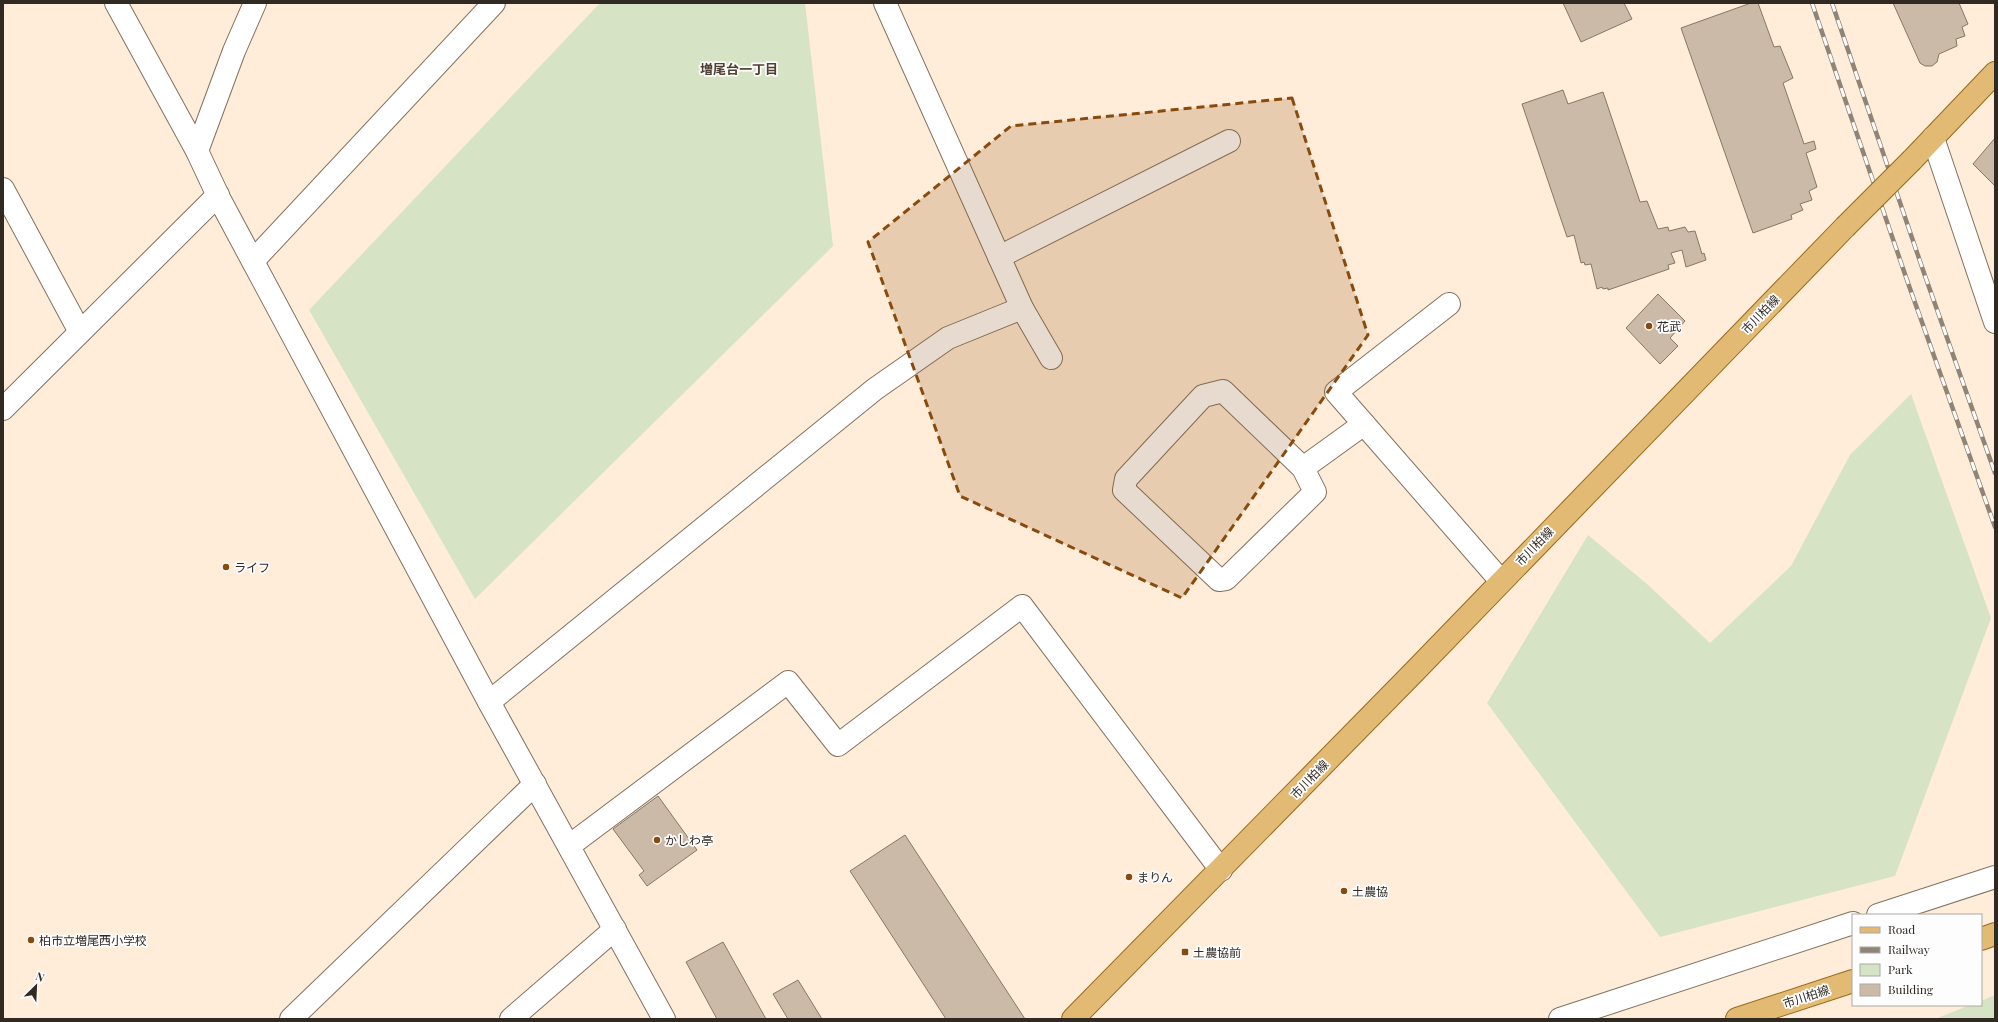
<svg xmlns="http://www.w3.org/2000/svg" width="1998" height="1022" viewBox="0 0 1998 1022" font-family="'Playfair Display','Noto Sans JP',serif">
	<rect width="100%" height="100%" fill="#ffedd9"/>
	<g fill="#d6e4c5">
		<path d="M 600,3 L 805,3 L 833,246 L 475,599 L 309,310 Z"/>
		<path d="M 1911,394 L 1991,618 L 1895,876 L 1660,937 L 1487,703 L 1588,535 L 1647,584 L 1710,643 L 1791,566 L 1850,455 Z"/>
		<path d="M 1995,995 L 1995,1019 L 1935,1019 L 1970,1005 L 1981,1005 L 1981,1001 Z"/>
	</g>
	<g fill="#cbbaa7" stroke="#867765">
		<path d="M 1563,3 L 1624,3 L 1632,19 L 1581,42 Z"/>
		<path d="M 1751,3 L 1758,3 L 1774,47 L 1780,46 L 1793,78 L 1783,83 L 1804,144 L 1814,141 L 1816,149 L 1806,153 L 1817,187 L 1809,191 L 1812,200 L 1800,204 L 1803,210 L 1791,215 L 1792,219 L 1753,233 L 1681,28 Z"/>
		<path d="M 1893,3 L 1959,3 L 1968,24 L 1962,27 L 1965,36 L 1956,39 L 1957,46 L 1939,54 L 1937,62 L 1932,66 L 1925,66 L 1920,63 Z"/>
		<path d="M 1563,90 L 1568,104 L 1603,92 L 1640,202 L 1647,201 L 1658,229 L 1668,227 L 1669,231 L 1685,227 L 1688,232 L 1695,231 L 1702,254 L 1704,253 L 1706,260 L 1686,267 L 1682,250 L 1671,253 L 1675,263 L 1668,265 L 1669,269 L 1608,290 L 1608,288 L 1603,289 L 1602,287 L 1597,289 L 1591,264 L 1585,265 L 1584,262 L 1581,263 L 1574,235 L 1567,237 L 1522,104 Z"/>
		<path d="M 1995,138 L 1995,186 L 1973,164 Z"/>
		<path d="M 1658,294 L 1685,321 L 1670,338 L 1678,346 L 1660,364 L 1626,328 Z"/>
		<path d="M 658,796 L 697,850 L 647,886 L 639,875 L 644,871 L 613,829 Z"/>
		<path d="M 905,835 L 1025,1019 L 946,1019 L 850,871 Z"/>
		<path d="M 723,942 L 766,1019 L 717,1019 L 686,962 Z"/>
		<path d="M 798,980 L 822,1019 L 788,1019 L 773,994 Z"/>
	</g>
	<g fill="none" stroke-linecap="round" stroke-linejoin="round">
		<g stroke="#827261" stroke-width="24">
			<g id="minor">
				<path d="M 116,3 L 197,151 L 220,200 L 489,702 L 664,1019"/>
				<path d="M 885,3 L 1022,308 L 1051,358"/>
				<path d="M 1933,138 L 1995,322"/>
				<path d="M 197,151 L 234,51 L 255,3"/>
				<path d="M 3,189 L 80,332"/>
				<path d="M 999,257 L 1229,141"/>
				<path d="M 253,261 L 494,3"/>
				<path d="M 1449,304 L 1336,392 L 1501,581"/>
				<path d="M 3,409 L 218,195"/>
				<path d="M 1303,468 L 1223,391 L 1203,396 L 1126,479 L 1124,490 L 1219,580 L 1226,579 L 1315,492 L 1303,468 L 1364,424"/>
				<path d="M 489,702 L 875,389 L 948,338 L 1022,308"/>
				<path d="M 569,846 L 788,682 L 838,745 L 1022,606 L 1221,870"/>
				<path d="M 1878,915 L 1995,877"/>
				<path d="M 291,1019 L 535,784"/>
				<path d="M 511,1019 L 615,929"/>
				<path d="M 1560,1019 L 1853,923"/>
			</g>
		</g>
		<g stroke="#976a1c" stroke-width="24">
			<g id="major">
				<path d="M 1912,160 L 1995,73"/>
				<path d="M 1981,939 L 1995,934"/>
				<path d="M 1073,1019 L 1414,672 L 1845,227"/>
				<path d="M 1737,1019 L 1853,981"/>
			</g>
		</g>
		<use href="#minor" stroke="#fff" stroke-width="22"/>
		<use href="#major" stroke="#e2ba74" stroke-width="22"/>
		<g stroke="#908477" stroke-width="4.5">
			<g id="rail">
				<path d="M 1812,3 L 1908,283 L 1995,527"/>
				<path d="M 1832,3 L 1924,273 L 1995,473"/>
			</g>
		</g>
		<use href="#rail" stroke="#fdfdfd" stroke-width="3" stroke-dasharray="9" stroke-linecap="butt"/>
		<g stroke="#976a1c" stroke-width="24" stroke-linecap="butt">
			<path id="major-bridge" d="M 1845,227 L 1912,160"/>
		</g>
		<use href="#major-bridge" stroke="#e2ba74" stroke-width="22"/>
	</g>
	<path fill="#894b0d" fill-opacity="0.2" stroke="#894b0d" stroke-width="3" stroke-dasharray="8 5" stroke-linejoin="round" d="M 1292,98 L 1368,335 L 1182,598 L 960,496 L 868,242 L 1011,126 Z"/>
	<g fill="#894b0d" stroke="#fdfdfd" stroke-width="1.5">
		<circle cx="1649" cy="326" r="4"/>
		<circle cx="226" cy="567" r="4"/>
		<circle cx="657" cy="840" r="4"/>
		<circle cx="1129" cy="877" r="4"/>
		<circle cx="1344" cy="891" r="4"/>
		<circle cx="31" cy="940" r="4"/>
		<rect x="1181" y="948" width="8" height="8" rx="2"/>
	</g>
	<g text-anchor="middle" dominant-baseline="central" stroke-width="3.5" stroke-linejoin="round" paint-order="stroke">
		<g font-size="12" fill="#312a23" stroke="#fdfdfd">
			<text transform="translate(1760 314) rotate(-46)">市川柏線</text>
			<text transform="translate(1534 546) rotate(-46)">市川柏線</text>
			<text transform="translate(1309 779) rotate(-46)">市川柏線</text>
			<text transform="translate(1806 996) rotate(-18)">市川柏線</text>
		</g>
		<g font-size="12" fill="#312a23" stroke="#fdfdfd" text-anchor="start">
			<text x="1657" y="326">花武</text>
			<text x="234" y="567">ライフ</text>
			<text x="665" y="840">かしわ亭</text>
			<text x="1137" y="877">まりん</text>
			<text x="1352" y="891">土農協</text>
			<text x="39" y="940">柏市立増尾西小学校</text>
			<text x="1193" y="952">土農協前</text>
		</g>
		<g font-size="13" font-weight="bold" fill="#4f4131" stroke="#fdfdfd">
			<text x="739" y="68">増尾台一丁目</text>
		</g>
	</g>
	<rect width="1998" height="1022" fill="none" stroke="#312a23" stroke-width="8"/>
	<rect x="1852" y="914" width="130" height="92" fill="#fdfdfd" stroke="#aba9a6"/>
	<rect x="1860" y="927" width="20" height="6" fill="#e2ba74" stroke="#aba9a6"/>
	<text x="1888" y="934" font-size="12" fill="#312a23">Road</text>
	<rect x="1860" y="947" width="20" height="6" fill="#908477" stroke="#aba9a6"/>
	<text x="1888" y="954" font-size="12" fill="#312a23">Railway</text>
	<rect x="1860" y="964" width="20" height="12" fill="#d6e4c5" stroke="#aba9a6"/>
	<text x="1888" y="974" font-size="12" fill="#312a23">Park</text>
	<rect x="1860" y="984" width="20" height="12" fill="#cbbaa7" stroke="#aba9a6"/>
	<text x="1888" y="994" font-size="12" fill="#312a23">Building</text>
	<g transform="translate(36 986) rotate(24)" stroke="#fdfdfd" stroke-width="3" paint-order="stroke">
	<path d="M0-3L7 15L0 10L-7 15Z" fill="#312a23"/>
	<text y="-6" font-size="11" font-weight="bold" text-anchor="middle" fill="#312a23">N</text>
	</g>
</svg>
